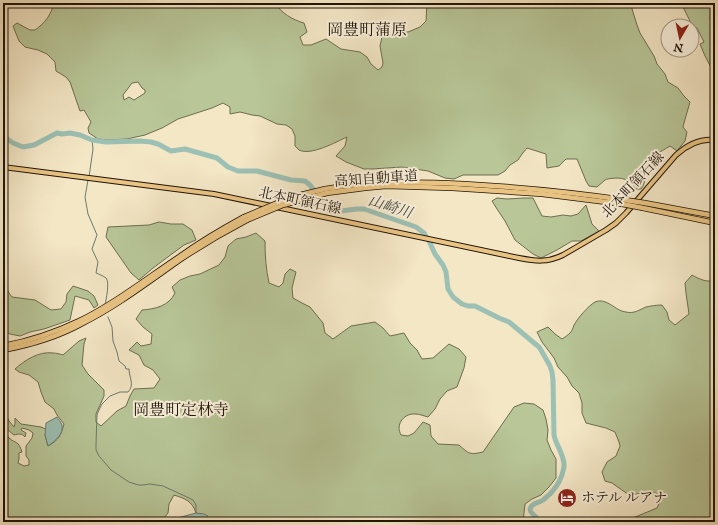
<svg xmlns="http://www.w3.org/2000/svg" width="718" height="525" viewBox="0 0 718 525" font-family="'IM FELL English','Noto Serif JP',serif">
	<rect width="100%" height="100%" fill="#f4e7c6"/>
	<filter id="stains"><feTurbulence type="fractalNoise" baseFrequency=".005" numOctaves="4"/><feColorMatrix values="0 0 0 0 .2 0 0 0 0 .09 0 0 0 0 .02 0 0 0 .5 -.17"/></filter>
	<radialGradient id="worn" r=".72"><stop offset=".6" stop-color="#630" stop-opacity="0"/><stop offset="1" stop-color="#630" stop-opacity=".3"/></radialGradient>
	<g fill="#b8c698" stroke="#6c6d50" fill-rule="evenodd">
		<path d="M 54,3 L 275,3 C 281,13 293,20 304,23 L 307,32 L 300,37 L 303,45 L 311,45 L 326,39 L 341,49 L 360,52 L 367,57 L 371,64 L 378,70 L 382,67 L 383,63 L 380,46 L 382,37 L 399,32 L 408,32 L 420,27 L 426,21 L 427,3 L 632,3 L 632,9 L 637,25 L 640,33 L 654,56 L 657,64 L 665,74 L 668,82 L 678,88 L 684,96 L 690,102 L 684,123 L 683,127 L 687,132 L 685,141 L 677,151 L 670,146 C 661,152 646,158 644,170 C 643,178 647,182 641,189 C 631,190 632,185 626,180 C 622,177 608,178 605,180 C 602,182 600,185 597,187 L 589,186 L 586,181 L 577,159 L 566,159 L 559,166 L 547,168 L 546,154 L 527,148 L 522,154 L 518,160 L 510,165 L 505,171 L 498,175 L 463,175 L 454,179 L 445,178 L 428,171 L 402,167 L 372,169 L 364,169 L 346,162 L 336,156 L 345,146 L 347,137 C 336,142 311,156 299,150 C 298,149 296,147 295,146 L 295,136 L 292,129 L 286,125 L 277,124 L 260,116 L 252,115 L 240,112 L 230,114 L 230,107 L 223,103 L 212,108 L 178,119 L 162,128 L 145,135 L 127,139 L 108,140 L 98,139 L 89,133 L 88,128 L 91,122 L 84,110 L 80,111 L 70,82 L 66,77 L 56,71 L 55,62 L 47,54 L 38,50 L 25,47 L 19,41 L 13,26 L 17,23 L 30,30 L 35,30 C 45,23 51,15 54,3 ZM 138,82 L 142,88 L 145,90 L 145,93 L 134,100 L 129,97 L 124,100 L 123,95 L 132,83 Z"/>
		<path d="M 681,3 L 715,3 L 715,10 L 710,17 L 712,31 L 715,36 L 715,75 L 705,56 L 700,44 L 704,42 L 697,28 L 693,27 Z"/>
		<path d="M 497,198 L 507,199 L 524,198 L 533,198 L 542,216 L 551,217 L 563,215 L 571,216 L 578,214 L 586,205 L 592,224 L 599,231 L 581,241 L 572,241 L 557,250 L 541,258 L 533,254 L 515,240 L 505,221 L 497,209 L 492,201 Z"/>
		<path d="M 159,222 L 171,224 L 183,224 L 192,230 L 196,240 L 184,245 L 153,268 L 139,280 L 131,273 L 106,237 L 108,227 L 149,225 Z"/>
		<path d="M 256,233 L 265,241 C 265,256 266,269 269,283 L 279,287 L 283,283 L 285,274 L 290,269 L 296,272 L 292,288 L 293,298 L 302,303 L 310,307 L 323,323 L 325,333 L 333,339 L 351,326 L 375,322 L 383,328 L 390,336 L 404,333 L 410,343 L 417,350 L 422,359 L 433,358 L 449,344 L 459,349 L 466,357 L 464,368 L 457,387 L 447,391 L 440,399 L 435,409 L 428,417 C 424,416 420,414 415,414 C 407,413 399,420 399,428 C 399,430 400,433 401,435 L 408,436 L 414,433 L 423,422 L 430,425 L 431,436 L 438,444 L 459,445 C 469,454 470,455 483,452 L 514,407 L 524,403 L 534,404 L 543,410 L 546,419 L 548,430 L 547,440 L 551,450 L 556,459 L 556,478 L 549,487 L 541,495 L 532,499 L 525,504 L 523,522 L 199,522 L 206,516 L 196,513 C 192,501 186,499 174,495 L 169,504 L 168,513 L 161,522 L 3,522 L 3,430 C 5,432 7,436 9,438 C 16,444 18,440 22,452 L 19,453 L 19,459 L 18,463 L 24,466 L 29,465 L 29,460 L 26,456 L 26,446 L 32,438 L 33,433 L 29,430 L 22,428 L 21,430 L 26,433 L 25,437 C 22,433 18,434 14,435 C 2,426 3,422 3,409 L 9,421 L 14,427 L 15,424 L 15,418 L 21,424 L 41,427 L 48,430 L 45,435 L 48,446 C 59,440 61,435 64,424 L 57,415 L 54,409 L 45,402 L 41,392 L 38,382 L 29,375 L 19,372 L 15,369 C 25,360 39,351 53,353 C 56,353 60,354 63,355 L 79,341 L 86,338 L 84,344 L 82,365 L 88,374 L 104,390 L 104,396 L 96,414 L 96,422 L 101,426 L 117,411 L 126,406 L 130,396 L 134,389 L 154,388 L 160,379 L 153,370 L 144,365 L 139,355 L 129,350 L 137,342 L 141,346 L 151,344 L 152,334 L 143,327 L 136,319 L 142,310 C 155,309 169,306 175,293 L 172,287 L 180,280 L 190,276 L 200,274 L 219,265 L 225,257 L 228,246 L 236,239 L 246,237 Z"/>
		<path d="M 3,268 C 10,276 6,280 7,288 C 7,291 10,294 12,297 L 35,300 L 51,310 L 61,309 L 66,302 L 67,294 L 73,286 L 88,291 L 94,296 L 98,305 L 94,308 L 89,300 L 75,296 L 70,320 L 44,329 L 30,332 L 20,336 L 10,334 L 3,330 Z"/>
		<path d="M 692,275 C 699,279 707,283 715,280 L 715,522 L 617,522 L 628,520 L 657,508 L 662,497 L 660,494 L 650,492 L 629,495 L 612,483 L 605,481 L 602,472 L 607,462 L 616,456 L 620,446 L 619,442 L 615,432 L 606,428 L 586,423 L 582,413 L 582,403 L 579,393 L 572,386 L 567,377 L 558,367 L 554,358 L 542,342 L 537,332 L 548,327 L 555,334 L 562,339 C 565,337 568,335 570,333 C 572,331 573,328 574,325 C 578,318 588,306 595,302 C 607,297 615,311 626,312 C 634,314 639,310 646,307 C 651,306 656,305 662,305 L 667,312 L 669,320 L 675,325 L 689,314 L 686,293 L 685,283 Z"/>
	</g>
	<g fill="#9cc0b4" stroke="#6a7b6f">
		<path d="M 57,417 C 58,419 61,422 62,425 C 64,434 55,441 48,446 L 45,435 L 46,423 Z"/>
		<path d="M 196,513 L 204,514 L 208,516 L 203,521 L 200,522 L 162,522 Z"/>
	</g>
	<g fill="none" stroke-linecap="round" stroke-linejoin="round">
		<g stroke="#6a7b6f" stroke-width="1">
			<path d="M 89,177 L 93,149 L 92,140"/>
			<path d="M 88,180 L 85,197 L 88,214 L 97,235 L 92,249 L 98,262 L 96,273 C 99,274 103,276 106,278 C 110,282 106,300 105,305"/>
			<path d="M 108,317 L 112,327 L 113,341 L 117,352 L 119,361 L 125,366 L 126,369 L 129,369 C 129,377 135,385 128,392 L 120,392 L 110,396 L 102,404 L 99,410 L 97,415 L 96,444 L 96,450 L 99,456 L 111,470 L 129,482 L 138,485 L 143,485 L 150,484 L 163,486 L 187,497 L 193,500 L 196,505 L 196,513"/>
		</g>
		<g stroke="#9cc0b4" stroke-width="5">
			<path d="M 3,104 L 5,111 L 3,115"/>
			<path d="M 3,136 L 13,143 L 23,147 L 34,145 L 57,133 L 62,134 L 70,133 L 80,135 L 92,140 L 106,142 L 140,141 L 151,142 L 158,144 L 171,151 L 185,149 L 217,158 L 228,167 L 238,171 L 257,171 L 291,180 L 305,181 L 310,185 L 323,203 L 332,209 L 340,211 L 357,209 L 364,209 L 416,227 L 424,233 L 430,243 L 435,254 L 443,265 L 446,272 L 448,289 L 453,297 L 462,304 L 468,306 L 475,306 L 499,318 L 509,322 L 539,347 L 541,350 L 550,366 L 552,372 L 553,380 L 554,435 C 556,446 565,455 564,467 C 562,479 557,486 550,494 C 547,496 545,499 543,500 C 539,503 531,503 530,509 C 530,514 539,519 542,522"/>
		</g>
		<g stroke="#201407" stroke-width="6">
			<path id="major" d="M 3,167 L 214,194 L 519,258 C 535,261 547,263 563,255 L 606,230 L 616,223 L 626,213 L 676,155 C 687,145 700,138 715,140"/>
		</g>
		<g stroke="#201407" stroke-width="6">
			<g id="highway">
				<path d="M 325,189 C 371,181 417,182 464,184 C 518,187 571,192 625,200"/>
				<path d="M 327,193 L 365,188 L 386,186 L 452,188 L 542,194 L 622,204"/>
				<path d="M 645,203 L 715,216"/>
				<path d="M 643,208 L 715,223"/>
				<path d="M 3,346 C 29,341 54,333 79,321 C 114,304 146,279 179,257 C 200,242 222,229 244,217"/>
				<path d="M 3,350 C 30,345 57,337 81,324 C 117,306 148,282 181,259 C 202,245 224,232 247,220"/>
			</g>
		</g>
		<use href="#major" stroke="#eac483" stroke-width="4"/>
		<use href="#highway" stroke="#eac483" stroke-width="4.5"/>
		<g stroke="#201407" stroke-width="6" stroke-linecap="butt">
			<g id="highway-bridge">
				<path d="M 625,200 L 645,203"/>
				<path d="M 622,204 L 643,208"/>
				<path d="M 244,217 L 282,201 L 300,195 L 325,189"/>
				<path d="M 247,220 L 283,205 L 327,193"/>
			</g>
		</g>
		<use href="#highway-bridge" stroke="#eac483" stroke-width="4.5"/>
	</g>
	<defs>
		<g id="hotel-disc" transform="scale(1)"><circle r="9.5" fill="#8f2418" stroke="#f8efda"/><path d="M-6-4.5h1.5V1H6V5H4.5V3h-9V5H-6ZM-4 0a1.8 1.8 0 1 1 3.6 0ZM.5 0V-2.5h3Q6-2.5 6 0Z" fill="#fff"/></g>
	</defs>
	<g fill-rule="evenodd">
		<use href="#hotel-disc" x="567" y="498"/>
	</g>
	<g text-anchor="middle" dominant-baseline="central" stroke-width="4" stroke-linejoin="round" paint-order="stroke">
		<g font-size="14" fill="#201407" stroke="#f8efda">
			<text transform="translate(376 179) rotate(-4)">高知自動車道</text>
			<text transform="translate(633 185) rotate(-47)">北本町領石線</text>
			<text transform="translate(300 201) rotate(12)">北本町領石線</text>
		</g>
		<g font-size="14" fill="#201407" stroke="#f8efda" text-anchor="start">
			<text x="581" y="498">ホテル ルアナ</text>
		</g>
		<g font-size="15" font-style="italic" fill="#4b5044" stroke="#f8efda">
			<text transform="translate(390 207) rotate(18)">山崎川</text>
		</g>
		<g font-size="16" fill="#201407" stroke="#f8efda">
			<text x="367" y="31">岡豊町蒲原</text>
			<text x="181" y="411">岡豊町定林寺</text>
		</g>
	</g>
	<rect width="718" height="525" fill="none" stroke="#f4e7c6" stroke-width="16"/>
	<rect x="4" y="4" width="710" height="517" fill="none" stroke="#201407" stroke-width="2"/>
	<rect x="8" y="8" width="702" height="509" fill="none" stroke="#201407"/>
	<g transform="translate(680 38) rotate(189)"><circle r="19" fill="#f8efda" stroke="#a29786"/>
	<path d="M0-3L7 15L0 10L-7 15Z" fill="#8f2418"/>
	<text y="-6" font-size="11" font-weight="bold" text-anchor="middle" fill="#201407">N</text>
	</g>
	<rect width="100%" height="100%" filter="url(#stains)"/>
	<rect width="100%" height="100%" fill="url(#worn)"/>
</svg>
